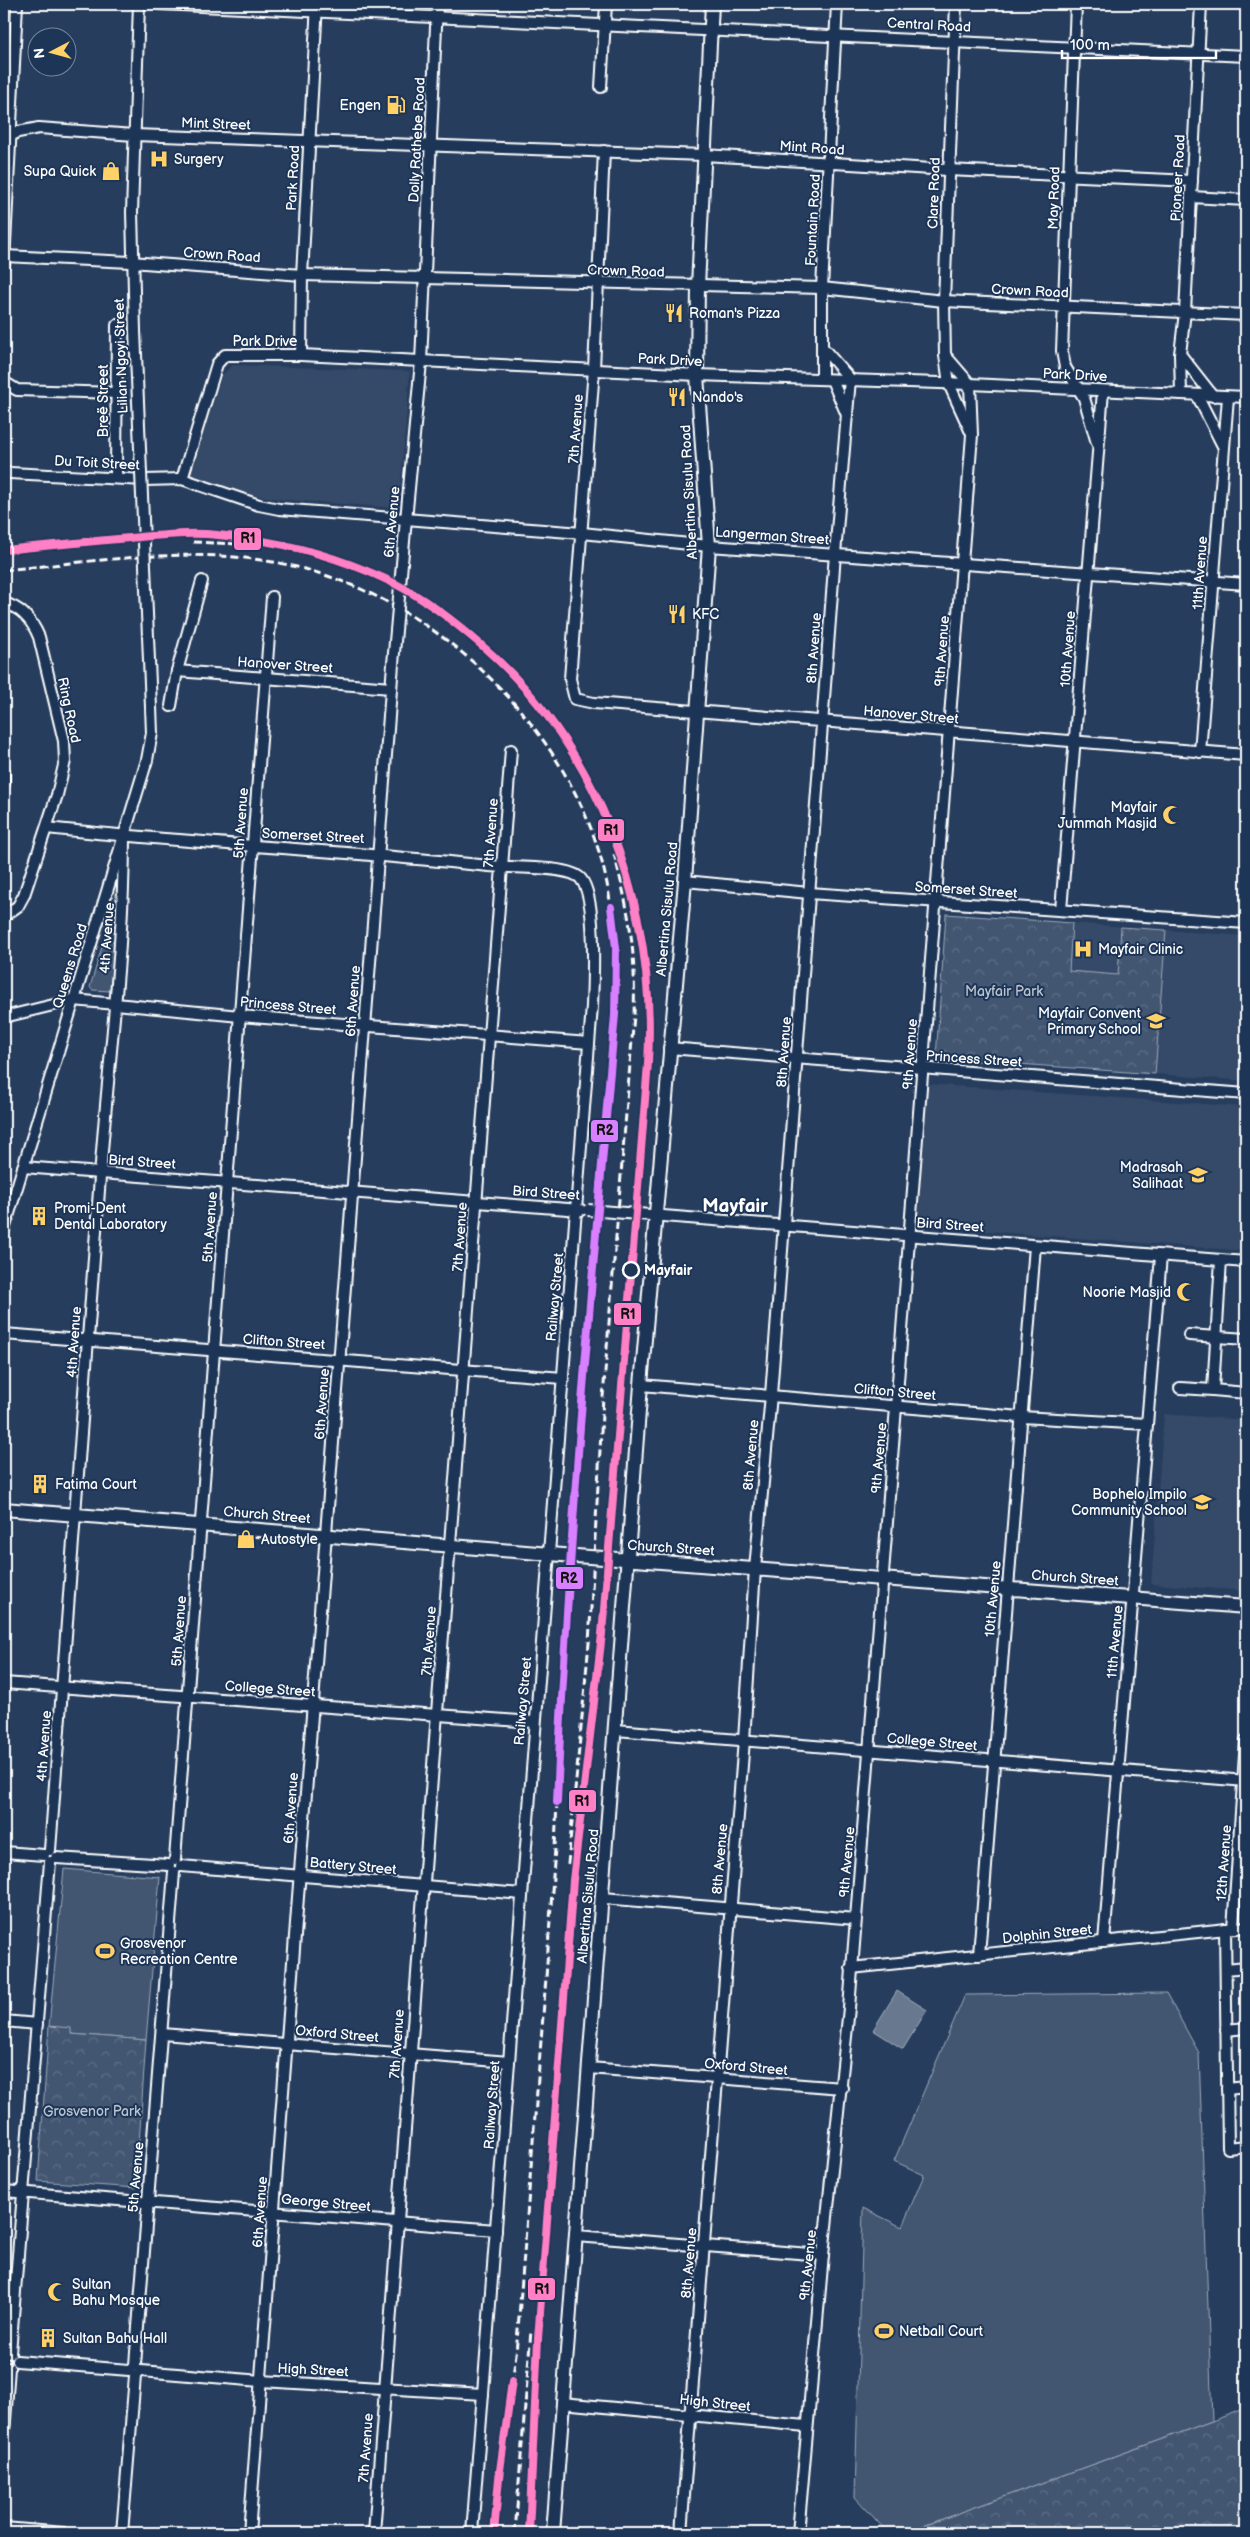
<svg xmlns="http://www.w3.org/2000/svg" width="1250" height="2537" viewBox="0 0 1250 2537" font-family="'Balsamiq Sans',sans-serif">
	<defs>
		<pattern id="forest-crowns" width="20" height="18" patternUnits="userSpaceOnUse" patternTransform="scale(1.25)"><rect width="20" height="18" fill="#425672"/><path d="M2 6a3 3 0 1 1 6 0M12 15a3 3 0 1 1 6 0" fill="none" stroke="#5e6f87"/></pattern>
	</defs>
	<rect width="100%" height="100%" fill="#263d5e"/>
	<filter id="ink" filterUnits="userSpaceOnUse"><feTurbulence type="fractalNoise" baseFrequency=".02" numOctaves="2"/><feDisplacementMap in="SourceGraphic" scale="10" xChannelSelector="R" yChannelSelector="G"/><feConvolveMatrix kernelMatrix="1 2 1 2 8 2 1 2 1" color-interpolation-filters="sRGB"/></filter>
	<g filter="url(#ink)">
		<g fill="#344a68">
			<path d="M 233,365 L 410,371 L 399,508 L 287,500 L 251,495 L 191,474 L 222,375 Z"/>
			<path d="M 1072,923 L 1246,936 L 1246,1081 L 1062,1067 Z"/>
			<path d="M 928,1084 L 1246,1107 L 1246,1251 L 918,1226 Z"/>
			<path d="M 1164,1414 L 1246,1420 L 1246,1591 L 1151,1584 Z"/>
		</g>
		<g fill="#425672" stroke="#a0aab8">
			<path d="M 104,940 L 115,941 L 110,991 L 92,990 L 90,987 Z"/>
			<path d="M 64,1869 L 160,1877 L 146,2040 L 71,2034 L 49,2026 Z"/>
			<path d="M 1166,1993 L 1199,2053 L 1212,2421 L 904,2533 L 888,2533 L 855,2497 L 863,2208 L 902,2227 L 924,2175 L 894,2161 L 965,1995 Z"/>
		</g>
		<g fill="url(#forest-crowns)" stroke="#a0aab8">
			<path d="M 946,914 L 1072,923 L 1069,971 L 1118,975 L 1121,927 L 1166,930 L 1155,1074 L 936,1058 Z"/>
			<path d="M 49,2026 L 71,2028 L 71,2034 L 146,2040 L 136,2188 L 38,2181 Z"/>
			<path d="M 1246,2408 L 1246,2533 L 904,2533 L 1212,2421 Z"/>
		</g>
		<path fill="#67788e" stroke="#a4aebb" d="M 897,1991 L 927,2010 L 903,2049 L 873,2030 Z"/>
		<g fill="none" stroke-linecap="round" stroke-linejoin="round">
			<g stroke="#fff" stroke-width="14">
				<g id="minor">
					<path d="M 160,4 L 1246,56"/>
					<path d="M 956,4 L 944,301 L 945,355 L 949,384 L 970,430"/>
					<path d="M 1076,4 L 1062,351 L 1065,367 L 1084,398 L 1097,443"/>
					<path d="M 601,87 L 606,4"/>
					<path d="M 4,139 L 18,132 L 39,128 L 134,135 L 704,155 L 948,170 L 1192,181"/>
					<path d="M 604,151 L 594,369 L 570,679 L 575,699 L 594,703 L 1246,755"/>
					<path d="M 1191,197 L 1246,200"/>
					<path d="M 4,256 L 131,262 L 302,275 L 822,288 L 944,301 L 1246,315"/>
					<path d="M 4,264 L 17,4"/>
					<path d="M 135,331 L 132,212 L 139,4"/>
					<path d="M 1180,354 L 1213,396"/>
					<path d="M 301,355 L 302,275 L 317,4"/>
					<path d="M 822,379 L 822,288 L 837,4"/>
					<path d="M 832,380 L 847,415"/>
					<path d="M 4,382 L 17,390 L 117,393"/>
					<path d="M 1181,394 L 1180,354 L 1185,312 L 1201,4"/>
					<path d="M 1197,395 L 1223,446"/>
					<path d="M 10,473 L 145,480 L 182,479 L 259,505 L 279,509 L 582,533 L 709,546 L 1246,584"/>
					<path d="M 116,477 L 117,325"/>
					<path d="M 182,479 L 217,364 L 225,355 L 301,355 L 697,375 L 970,384 L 1246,397"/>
					<path d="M 404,541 L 421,362 L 437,4"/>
					<path d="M 4,603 C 22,608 32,620 39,637 L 64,741 L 65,761 L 57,795 L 24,895 L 18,906 L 4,916"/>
					<path d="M 177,671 L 391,688"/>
					<path d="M 171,706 L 177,671 L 202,581"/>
					<path d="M 1200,752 L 1228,397"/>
					<path d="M 4,771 L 4,784"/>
					<path d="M 47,828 C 194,844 342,850 489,866 C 508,868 570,865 581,879 C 597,898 593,979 592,1006 L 472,2533"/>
					<path d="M 685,881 L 809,893 L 1246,923"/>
					<path d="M 1061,910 L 1103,391"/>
					<path d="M 4,1017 L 74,1000 L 240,1016 L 589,1043"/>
					<path d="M 669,1048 L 1246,1094"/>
					<path d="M 23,1167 L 581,1210"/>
					<path d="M 638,1214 L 1246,1262"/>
					<path d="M 4,1230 L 147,760 L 152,733 L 151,707"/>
					<path d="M 1221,1260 L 1213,1390 L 1246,1393"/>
					<path d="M 4,1334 L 563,1378"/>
					<path d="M 1189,1335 L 1246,1339"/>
					<path d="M 641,1385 L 1021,1417 L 1147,1424"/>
					<path d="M 1180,1388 L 1213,1390"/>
					<path d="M 4,1683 L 534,1722"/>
					<path d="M 616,1730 L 1246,1781"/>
					<path d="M 50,1850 C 67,1626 83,1402 100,1177 C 108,1064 124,951 124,836"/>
					<path d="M 4,1852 L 44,1855"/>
					<path d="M 56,1858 L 169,1865"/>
					<path d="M 175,1859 L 272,597"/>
					<path d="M 181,1866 L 522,1894"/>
					<path d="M 603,1898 L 856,1919"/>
					<path d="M 1233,1928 L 1246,1740"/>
					<path d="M 1225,1929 L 1228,2148 L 1246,2146"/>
					<path d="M 1104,1942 L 1161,1256"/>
					<path d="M 979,1955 L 1035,1246"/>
					<path d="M 851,1968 L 1246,1927"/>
					<path d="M 1226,1969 L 1246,1967"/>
					<path d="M 4,2021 L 37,2024"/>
					<path d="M 1226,2030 L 1246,2028"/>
					<path d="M 162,2034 L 509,2062"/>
					<path d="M 589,2068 L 842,2088"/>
					<path d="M 1227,2089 L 1246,2087"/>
					<path d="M 4,2191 L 496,2230"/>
					<path d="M 576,2236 L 823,2255"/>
					<path d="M 10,2353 L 50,1862"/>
					<path d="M 17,2361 L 129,2370"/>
					<path d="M 135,2365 L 174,1872"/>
					<path d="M 141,2371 L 261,2381 L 483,2394"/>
					<path d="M 562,2403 L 806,2426"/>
					<path d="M 4,2434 L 9,2368"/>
					<path d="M 4,2528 L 64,2533"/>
					<path d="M 122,2533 L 135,2376"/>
					<path d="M 249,2533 L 393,664"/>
					<path d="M 374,2533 L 511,750"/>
					<path d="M 681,2533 L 744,1740 L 755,1569 L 771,1395 L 835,554 L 850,379 L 822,347"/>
					<path d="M 798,2533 L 823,2255 L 849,2008 L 972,435 L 970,384 L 945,355"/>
				</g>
			</g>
			<g stroke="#fff" stroke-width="16">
				<g id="major">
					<path d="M 4,1509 L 562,1555"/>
					<path d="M 622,1559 L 1246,1607"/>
					<path d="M 553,2533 L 641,1385 L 685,881 L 709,546 L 697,375 L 698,286 L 712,4"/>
				</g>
			</g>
			<use href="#minor" stroke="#1d3557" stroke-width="10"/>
			<use href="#major" stroke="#1d3557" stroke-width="12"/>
			<g stroke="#fff" stroke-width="3" stroke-dasharray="8 4" stroke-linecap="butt">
				<path d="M 193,542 L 238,544"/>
				<path d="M 4,550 C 49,545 95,541 140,537 C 166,535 192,532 218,535 C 275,540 331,554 383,578 C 415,592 445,614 472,637 C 598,741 657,903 648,1063 L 602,1634 L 573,1880 L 538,2339 L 529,2533"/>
				<path d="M 4,570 C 90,562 181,547 267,561 C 417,584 557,711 600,855 C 615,907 617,961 615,1015 L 578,1434 L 563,1657 L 555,1848 L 546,1978 L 516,2354 L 499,2478 L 494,2533"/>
				<path d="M 568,1864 L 589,1643 L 603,1397 L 634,1015 C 636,953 630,913 614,854"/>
				<path d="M 515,2533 L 531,2330"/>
			</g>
			<g stroke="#fff" stroke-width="14" stroke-linecap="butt">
				<g id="minor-bridge">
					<path d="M 135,331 L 151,707"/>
					<path d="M 393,664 L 404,541"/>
					<path d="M 588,1210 L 638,1214"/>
				</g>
			</g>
			<g stroke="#fff" stroke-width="16" stroke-linecap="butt">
				<path id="major-bridge" d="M 562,1555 L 617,1559"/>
			</g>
			<use href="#minor-bridge" stroke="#1d3557" stroke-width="10"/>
			<use href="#major-bridge" stroke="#1d3557" stroke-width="12"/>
			<g stroke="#1d3557" stroke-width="11">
				<g id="rail-1">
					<path d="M 4,550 C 49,545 95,541 140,537 C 166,535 192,532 218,535 C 275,540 331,554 383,578 C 415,592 445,614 472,637 C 598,741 657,903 648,1063 L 602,1634 L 573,1880 L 538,2339 L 529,2533"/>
					<path d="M 494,2533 L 499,2478 L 512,2381"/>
				</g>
			</g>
			<g stroke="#1d3557" stroke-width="11">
				<path id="rail-2" d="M 557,1802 C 568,1539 592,1277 615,1015 L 616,948 L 611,907"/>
			</g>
			<use href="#rail-1" stroke="#ff80c5" stroke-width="8"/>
			<use href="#rail-2" stroke="#d880ff" stroke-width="8"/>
		</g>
	</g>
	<defs>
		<g id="fuel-bare" transform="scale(1.5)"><path d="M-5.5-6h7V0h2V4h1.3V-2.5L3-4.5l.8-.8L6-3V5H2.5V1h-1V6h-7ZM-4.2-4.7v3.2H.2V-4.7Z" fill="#ffd166" stroke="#1d3557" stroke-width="2.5" paint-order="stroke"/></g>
		<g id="hospital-bare" transform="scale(1.5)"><path d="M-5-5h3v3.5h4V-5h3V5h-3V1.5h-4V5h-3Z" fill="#ffd166" stroke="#1d3557" stroke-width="2.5" paint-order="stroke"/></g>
		<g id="shop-bare" transform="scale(1.5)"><path d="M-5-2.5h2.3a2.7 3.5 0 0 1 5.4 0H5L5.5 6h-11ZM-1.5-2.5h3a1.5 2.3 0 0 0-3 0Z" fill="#ffd166" stroke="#1d3557" stroke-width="2.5" paint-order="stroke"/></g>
		<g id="restaurant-bare" transform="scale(1.5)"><path d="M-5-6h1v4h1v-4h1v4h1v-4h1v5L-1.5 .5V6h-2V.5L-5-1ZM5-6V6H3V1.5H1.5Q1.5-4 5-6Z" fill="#ffd166" stroke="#1d3557" stroke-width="2.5" paint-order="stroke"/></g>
		<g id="mosque-bare" transform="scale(1.5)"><path d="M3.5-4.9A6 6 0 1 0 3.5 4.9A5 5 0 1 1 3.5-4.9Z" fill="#ffd166" stroke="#1d3557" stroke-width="2.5" paint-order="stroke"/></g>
		<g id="school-bare" transform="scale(1.5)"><path d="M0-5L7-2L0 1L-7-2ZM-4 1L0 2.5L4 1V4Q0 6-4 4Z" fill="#ffd166" stroke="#1d3557" stroke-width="2.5" paint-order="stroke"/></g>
		<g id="building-bare" transform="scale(1.5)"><path d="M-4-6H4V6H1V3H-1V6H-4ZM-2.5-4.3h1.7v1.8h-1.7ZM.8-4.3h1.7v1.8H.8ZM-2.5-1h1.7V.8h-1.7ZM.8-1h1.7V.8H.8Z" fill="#ffd166" stroke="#1d3557" stroke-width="2.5" paint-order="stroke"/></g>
		<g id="stadium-bare" transform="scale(1.5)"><path d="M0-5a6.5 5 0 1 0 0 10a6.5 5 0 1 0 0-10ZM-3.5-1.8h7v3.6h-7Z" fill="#ffd166" stroke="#1d3557" stroke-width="2.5" paint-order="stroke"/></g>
	</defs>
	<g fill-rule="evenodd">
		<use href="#fuel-bare" x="396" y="105"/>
		<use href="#hospital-bare" x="159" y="159"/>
		<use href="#shop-bare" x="111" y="171"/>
		<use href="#restaurant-bare" x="674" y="313"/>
		<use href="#restaurant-bare" x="677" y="397"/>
		<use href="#restaurant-bare" x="677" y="614"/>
		<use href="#mosque-bare" x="1172" y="815"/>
		<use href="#hospital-bare" x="1083" y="949"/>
		<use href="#school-bare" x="1156" y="1021"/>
		<use href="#school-bare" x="1198" y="1175"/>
		<use href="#building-bare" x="39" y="1216"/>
		<use href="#mosque-bare" x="1186" y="1292"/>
		<use href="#building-bare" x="40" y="1484"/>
		<use href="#school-bare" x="1202" y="1502"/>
		<use href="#shop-bare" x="246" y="1539"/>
		<use href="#stadium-bare" x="105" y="1951"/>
		<use href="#mosque-bare" x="57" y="2292"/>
		<use href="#stadium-bare" x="884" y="2331"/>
		<use href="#building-bare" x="48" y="2338"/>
	</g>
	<circle fill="#1d3557" stroke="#fff" stroke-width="2.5" cx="631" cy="1270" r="8"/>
	<g text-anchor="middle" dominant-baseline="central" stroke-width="4" stroke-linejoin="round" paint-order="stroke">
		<g font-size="14" fill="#fff" stroke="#1d3557">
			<text transform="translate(929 25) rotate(3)">Central Road</text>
			<text transform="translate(216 124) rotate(2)">Mint Street</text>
			<text transform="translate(417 140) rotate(-87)">Dolly Rathebe Road</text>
			<text transform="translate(812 148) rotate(4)">Mint Road</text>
			<text transform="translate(293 178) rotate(-87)">Park Road</text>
			<text transform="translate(1178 178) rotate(-87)">Pioneer Road</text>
			<text transform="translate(934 193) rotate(-88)">Clare Road</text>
			<text transform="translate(1054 198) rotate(-88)">May Road</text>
			<text transform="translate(813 220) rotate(-87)">Fountain Road</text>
			<text transform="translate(222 255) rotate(4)">Crown Road</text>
			<text transform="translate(626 271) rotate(2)">Crown Road</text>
			<text transform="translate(1030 291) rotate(3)">Crown Road</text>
			<text x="265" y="341">Park Drive</text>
			<text transform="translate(121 356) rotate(-92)">Lilian Ngoyi Street</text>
			<text transform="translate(670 360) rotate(3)">Park Drive</text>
			<text transform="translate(1075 375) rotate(3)">Park Drive</text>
			<text transform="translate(103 401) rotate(-90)">Breë Street</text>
			<text transform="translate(576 429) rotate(-86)">7th Avenue</text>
			<text transform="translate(97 463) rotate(3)">Du Toit Street</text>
			<text transform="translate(689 492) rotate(-93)">Albertina Sisulu Road</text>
			<text transform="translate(392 522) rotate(-85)">6th Avenue</text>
			<text transform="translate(772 536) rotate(4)">Langerman Street</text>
			<text transform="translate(1200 573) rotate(-86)">11th Avenue</text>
			<text transform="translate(814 648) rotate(-86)">8th Avenue</text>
			<text transform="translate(1068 649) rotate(-86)">10th Avenue</text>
			<text transform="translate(942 651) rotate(-86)">9th Avenue</text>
			<text transform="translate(285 665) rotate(4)">Hanover Street</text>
			<text transform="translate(69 710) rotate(78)">Ring Road</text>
			<text transform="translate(911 715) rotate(5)">Hanover Street</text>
			<text transform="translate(241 823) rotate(-86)">5th Avenue</text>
			<text transform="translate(491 833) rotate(-86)">7th Avenue</text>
			<text transform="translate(313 836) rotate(3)">Somerset Street</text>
			<text transform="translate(966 890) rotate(4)">Somerset Street</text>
			<text transform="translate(667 909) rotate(-85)">Albertina Sisulu Road</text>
			<text transform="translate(107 938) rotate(-86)">4th Avenue</text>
			<text transform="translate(70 966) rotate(-73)">Queens Road</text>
			<text transform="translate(353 1001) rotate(-86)">6th Avenue</text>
			<text transform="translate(288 1006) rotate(5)">Princess Street</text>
			<text transform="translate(784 1052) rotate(-86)">8th Avenue</text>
			<text transform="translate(910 1054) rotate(-86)">9th Avenue</text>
			<text transform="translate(974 1059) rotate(4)">Princess Street</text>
			<text transform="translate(142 1162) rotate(4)">Bird Street</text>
			<text transform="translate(546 1193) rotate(4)">Bird Street</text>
			<text transform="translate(950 1225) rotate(4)">Bird Street</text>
			<text transform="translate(210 1227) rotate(-86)">5th Avenue</text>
			<text transform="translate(460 1237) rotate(-86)">7th Avenue</text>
			<text transform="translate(555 1297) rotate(-85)">Railway Street</text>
			<text transform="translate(74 1342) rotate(-86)">4th Avenue</text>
			<text transform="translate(284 1342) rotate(4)">Clifton Street</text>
			<text transform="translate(895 1392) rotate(5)">Clifton Street</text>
			<text transform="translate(322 1404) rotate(-86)">6th Avenue</text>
			<text transform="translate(751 1455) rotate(-85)">8th Avenue</text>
			<text transform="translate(879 1458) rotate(-85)">9th Avenue</text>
			<text transform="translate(267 1515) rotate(5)">Church Street</text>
			<text transform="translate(671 1548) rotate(4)">Church Street</text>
			<text transform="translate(1075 1578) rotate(4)">Church Street</text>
			<text transform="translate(993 1599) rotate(-85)">10th Avenue</text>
			<text transform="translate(179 1631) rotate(-86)">5th Avenue</text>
			<text transform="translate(429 1641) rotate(-86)">7th Avenue</text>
			<text transform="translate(1115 1642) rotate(-85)">11th Avenue</text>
			<text transform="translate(270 1689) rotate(4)">College Street</text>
			<text transform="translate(523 1701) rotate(-85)">Railway Street</text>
			<text transform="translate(932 1742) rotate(5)">College Street</text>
			<text transform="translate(44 1746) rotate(-86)">4th Avenue</text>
			<text transform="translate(291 1808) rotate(-86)">6th Avenue</text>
			<text transform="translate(720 1859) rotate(-85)">8th Avenue</text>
			<text transform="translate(847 1862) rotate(-85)">9th Avenue</text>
			<text transform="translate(1224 1863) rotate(-86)">12th Avenue</text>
			<text transform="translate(353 1866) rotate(5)">Battery Street</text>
			<text transform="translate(588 1896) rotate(-85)">Albertina Sisulu Road</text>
			<text transform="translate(1047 1934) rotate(-6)">Dolphin Street</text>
			<text transform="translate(337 2034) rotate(5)">Oxford Street</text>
			<text transform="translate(397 2044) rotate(-86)">7th Avenue</text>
			<text transform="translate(746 2067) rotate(5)">Oxford Street</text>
			<text transform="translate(492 2105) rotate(-86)">Railway Street</text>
			<text transform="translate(136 2177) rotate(-85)">5th Avenue</text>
			<text transform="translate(326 2203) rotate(5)">George Street</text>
			<text transform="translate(260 2212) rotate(-86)">6th Avenue</text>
			<text transform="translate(689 2263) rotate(-85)">8th Avenue</text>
			<text transform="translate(808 2265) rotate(-84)">9th Avenue</text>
			<text transform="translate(313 2370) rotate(3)">High Street</text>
			<text transform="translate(715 2403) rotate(6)">High Street</text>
			<text transform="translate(366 2448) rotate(-86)">7th Avenue</text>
		</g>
		<g font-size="14" fill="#fff" stroke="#1d3557" text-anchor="start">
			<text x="381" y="105" text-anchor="end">Engen</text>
			<text x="174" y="159">Surgery</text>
			<text x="96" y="171" text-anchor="end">Supa Quick</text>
			<text x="689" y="313">Roman's Pizza</text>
			<text x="692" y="397">Nando's</text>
			<text x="692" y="614">KFC</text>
			<text x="1157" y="807" text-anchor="end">Mayfair<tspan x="1157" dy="16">Jummah Masjid</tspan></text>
			<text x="1098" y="949">Mayfair Clinic</text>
			<text x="1141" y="1013" text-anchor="end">Mayfair Convent<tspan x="1141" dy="16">Primary School</tspan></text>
			<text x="1183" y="1167" text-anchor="end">Madrasah<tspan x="1183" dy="16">Salihaat</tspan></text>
			<text x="54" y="1208">Promi-Dent<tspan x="54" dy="16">Dental Laboratory</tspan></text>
			<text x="1171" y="1292" text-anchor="end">Noorie Masjid</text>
			<text x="55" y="1484">Fatima Court</text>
			<text x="1187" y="1494" text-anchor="end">Bophelo Impilo<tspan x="1187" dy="16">Community School</tspan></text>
			<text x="261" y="1539">Autostyle</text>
			<text x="120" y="1943">Grosvenor<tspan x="120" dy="16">Recreation Centre</tspan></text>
			<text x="72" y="2284">Sultan<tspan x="72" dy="16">Bahu Mosque</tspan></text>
			<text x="899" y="2331">Netball Court</text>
			<text x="63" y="2338">Sultan Bahu Hall</text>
		</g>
		<g font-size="14" fill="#bdc4ce" stroke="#1d3557">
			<text x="1004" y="991">Mayfair Park</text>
			<text x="92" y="2111">Grosvenor Park</text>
		</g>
		<g font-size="14" font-weight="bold" fill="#fff" stroke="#1d3557" text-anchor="start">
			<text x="644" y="1270">Mayfair</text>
		</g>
		<g font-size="19" font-weight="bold" fill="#fff" stroke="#1d3557">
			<text x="735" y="1206">Mayfair</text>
		</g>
	</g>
	<g stroke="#1d3557" stroke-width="2">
		<rect x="233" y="527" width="29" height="24" rx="5" fill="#ff80c5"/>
		<rect x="597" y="818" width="28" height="24" rx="5" fill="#ff80c5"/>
		<rect x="590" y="1119" width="29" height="24" rx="5" fill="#d880ff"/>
		<rect x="613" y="1302" width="29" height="24" rx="5" fill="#ff80c5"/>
		<rect x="555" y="1566" width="29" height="24" rx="5" fill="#d880ff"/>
		<rect x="568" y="1789" width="29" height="24" rx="5" fill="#ff80c5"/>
		<rect x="527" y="2277" width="29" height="24" rx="5" fill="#ff80c5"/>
	</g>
	<g font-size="14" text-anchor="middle" font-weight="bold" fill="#111">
		<text x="248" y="543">R1</text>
		<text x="611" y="835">R1</text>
		<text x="605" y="1135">R2</text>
		<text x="628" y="1319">R1</text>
		<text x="569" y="1583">R2</text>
		<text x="582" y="1806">R1</text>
		<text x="542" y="2294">R1</text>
	</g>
	<rect width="1250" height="2537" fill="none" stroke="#1d3557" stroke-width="20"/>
	<rect x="10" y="10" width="1230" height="2517" fill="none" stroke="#fff" stroke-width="2" filter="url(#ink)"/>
	<g transform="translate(52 52) rotate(264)"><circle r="24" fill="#1d3557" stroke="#77869a"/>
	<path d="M0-4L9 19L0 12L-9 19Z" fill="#ffd166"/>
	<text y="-8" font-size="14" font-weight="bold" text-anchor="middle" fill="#ffffff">N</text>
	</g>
	<path d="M1062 50v8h154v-8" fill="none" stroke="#ffffff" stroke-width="2.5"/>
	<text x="1070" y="50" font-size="15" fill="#ffffff" stroke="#1d3557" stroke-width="4" paint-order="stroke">100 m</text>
</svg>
